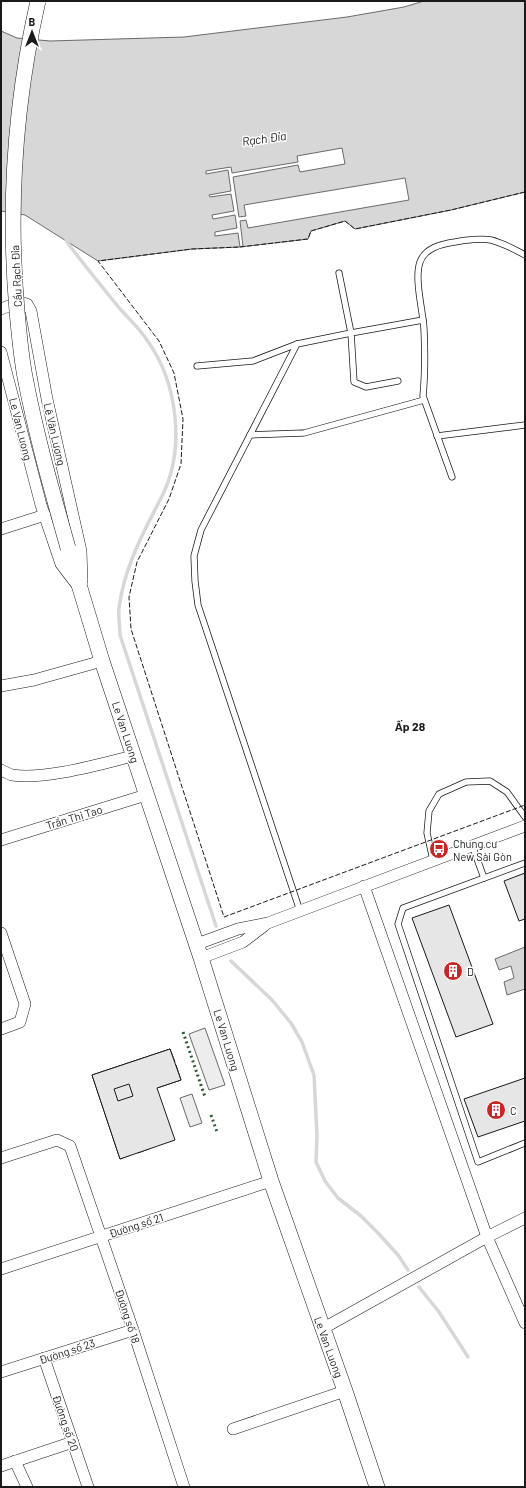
<svg xmlns="http://www.w3.org/2000/svg" width="526" height="1488" viewBox="0 0 526 1488" font-family="Barlow,sans-serif">
	<rect width="100%" height="100%" fill="#fff"/>
	<g fill="#ededed" stroke="#6a6a6a">
		<path d="M 205,1028 L 225,1085 L 209,1090 L 189,1034 Z"/>
		<path d="M 192,1094 L 202,1123 L 190,1127 L 180,1098 Z"/>
	</g>
	<g fill="#d7d7d7" stroke="#6a6a6a">
		<path d="M 424,1 L 525,1 L 525,192 L 451,210 L 355,229 L 345,221 L 311,231 L 308,239 L 240,247 L 192,249 L 98,261 L 25,215 L 1,211 L 1,31 L 17,38 L 50,41 L 184,37 L 347,17 L 404,7 Z"/>
		<path d="M 525,947 L 525,989 L 507,995 L 504,982 L 514,978 L 511,966 L 499,970 L 495,959 Z"/>
	</g>
	<path fill="#fff" stroke="#6a6a6a" d="M 342,148 L 345,164 L 300,172 L 298,165 L 233,177 L 239,217 L 246,216 L 244,205 L 405,178 L 409,200 L 248,228 L 246,220 L 240,221 L 243,246 L 240,247 L 238,233 L 215,236 L 215,232 L 237,228 L 235,215 L 213,219 L 212,215 L 234,211 L 231,194 L 210,197 L 209,195 L 231,191 L 228,170 L 206,174 L 206,171 L 231,167 L 232,173 L 298,162 L 297,156 Z"/>
	<g fill="none" stroke-linecap="round" stroke-linejoin="round">
		<g stroke="#d7d7d7" stroke-width="3.5">
			<path d="M 66,238 L 67,242 C 84,265 103,288 121,310 C 130,320 140,329 147,340 C 178,383 186,450 161,498 C 143,533 124,568 119,608 C 118,616 120,626 120,635 L 216,926"/>
			<path d="M 231,961 L 272,1000 L 291,1023 L 302,1042 L 314,1075 L 317,1136 L 316,1162 L 325,1181 L 338,1198 L 361,1216 L 378,1233 L 398,1255 L 408,1270"/>
			<path d="M 419,1287 L 439,1312 L 468,1357"/>
		</g>
	</g>
	<g fill="#e6e6e6" stroke="#1a1a1a">
		<path d="M 525,873 L 525,919 L 519,921 L 504,881 Z"/>
		<path d="M 449,905 L 493,1024 L 456,1037 L 412,918 Z"/>
		<path d="M 170,1049 L 175,1062 L 156,1068 L 158,1072 L 176,1065 L 181,1080 L 133,1096 L 151,1148 L 138,1153 L 131,1133 L 126,1135 L 133,1154 L 120,1159 L 92,1075 Z"/>
		<path d="M 170,1049 L 181,1080 L 157,1088 L 175,1140 L 120,1159 L 92,1075 Z"/>
		<path d="M 525,1078 L 525,1121 L 478,1137 L 464,1099 Z"/>
		<path d="M 129,1084 L 133,1096 L 118,1101 L 114,1089 Z"/>
	</g>
	<g fill="none" stroke-linecap="round" stroke-linejoin="round">
		<g stroke="#1a1a1a" stroke-width="7">
			<g id="service">
				<path d="M 197,366 L 253,361 L 297,344"/>
				<path d="M 398,381 L 366,387 L 354,382 L 351,333 L 423,320"/>
				<path d="M 250,435 L 304,433 L 424,400"/>
				<path d="M 437,436 L 525,425"/>
				<path d="M 452,477 L 423,396 C 425,375 425,351 424,329 C 423,311 414,279 420,262 C 425,248 441,244 455,242 C 464,240 483,238 491,240 C 503,243 514,249 525,255"/>
				<path d="M 472,845 L 484,878"/>
				<path d="M 433,860 L 427,833 L 429,811 L 439,794 L 466,782 L 490,781 L 507,792 L 525,817"/>
				<path d="M 525,863 L 403,908 L 398,924 L 478,1162 L 525,1143"/>
				<path d="M 300,911 L 198,605 L 195,581 L 194,556 L 201,530 L 297,344 L 351,333 L 339,273"/>
			</g>
		</g>
		<g stroke="#1a1a1a" stroke-width="12">
			<g id="minor">
				<path d="M 1,309 L 19,302 L 27,304 L 31,311 L 47,399 L 81,551 L 82,581"/>
				<path d="M 1,352 L 41,505 L 61,564 L 77,585"/>
				<path d="M 1,529 L 45,515"/>
				<path d="M 1,686 L 34,680 L 102,661"/>
				<path d="M 1,770 C 5,772 9,774 12,775 C 46,780 100,764 133,756"/>
				<path d="M 1,840 L 146,795"/>
				<path d="M 364,886 L 487,1237 L 525,1323"/>
				<path d="M 1,933 L 25,1004 L 20,1022 L 1,1029"/>
				<path d="M 197,944 L 238,929 L 268,923 L 525,826"/>
				<path d="M 201,958 L 243,942 L 264,926"/>
				<path d="M 1,1158 L 57,1140 L 70,1146 L 133,1330 L 184,1487"/>
				<path d="M 1,1269 L 271,1181"/>
				<path d="M 322,1329 L 487,1237 L 525,1218"/>
				<path d="M 44,1358 L 88,1487"/>
				<path d="M 1,1372 L 133,1330"/>
				<path d="M 233,1429 L 345,1391"/>
				<path d="M 15,1461 L 27,1487"/>
				<path d="M 1,1466 L 73,1442"/>
			</g>
		</g>
		<g stroke="#1a1a1a" stroke-width="16">
			<path id="secondary" d="M 68,548 L 102,661 L 201,958 L 271,1181 L 345,1391 L 377,1487"/>
		</g>
		<use href="#service" stroke="#fff" stroke-width="5.5"/>
		<use href="#minor" stroke="#fff" stroke-width="11"/>
		<use href="#secondary" stroke="#fff" stroke-width="15"/>
		<g stroke="#1a1a1a" stroke-width="16" stroke-linecap="butt">
			<path id="secondary-bridge" d="M 38,1 C 15,102 8,208 17,311 C 19,333 21,356 25,377 C 36,435 52,491 68,548"/>
		</g>
		<use href="#secondary-bridge" stroke="#fff" stroke-width="15"/>
		<g stroke="#2b5a34" stroke-width="3" stroke-dasharray="2 3" stroke-linecap="butt">
			<path d="M 183,1032 L 205,1097"/>
			<path d="M 211,1115 L 217,1132"/>
		</g>
		<path stroke="#1a1a1a" stroke-width="1" stroke-dasharray="5 2" stroke-linecap="butt" d="M 525,192 L 451,210 L 355,229 L 345,221 L 311,231 L 308,239 L 240,247 L 192,249 L 98,261 L 159,341 L 174,373 L 183,419 L 181,464 L 169,499 L 137,562 L 129,597 L 131,629 L 224,917 L 525,805"/>
	</g>
	<defs>
		<g id="bus-disc" transform="scale(1)"><circle r="9.5" fill="#c62828" stroke="#fff"/><path d="M-5-6H5V4H4V6H2V4H-2V6H-4V4H-5ZM-3.5-4V0h7V-4ZM-3.5 1.2v1.5H-2V1.2ZM2 1.2v1.5H3.5V1.2Z" fill="#fff"/></g>
		<g id="building-disc" transform="scale(1)"><circle r="9.5" fill="#c62828" stroke="#fff"/><path d="M-4-6H4V6H1V3H-1V6H-4ZM-2.5-4.3h1.7v1.8h-1.7ZM.8-4.3h1.7v1.8H.8ZM-2.5-1h1.7V.8h-1.7ZM.8-1h1.7V.8H.8Z" fill="#fff"/></g>
	</defs>
	<g fill-rule="evenodd">
		<use href="#bus-disc" x="439" y="849"/>
		<use href="#building-disc" x="453" y="971"/>
		<use href="#building-disc" x="496" y="1110"/>
	</g>
	<g text-anchor="middle" dominant-baseline="central" stroke-width="3" stroke-linejoin="round" paint-order="stroke">
		<g font-size="11" fill="#1a1a1a" stroke="#fff">
			<text transform="translate(16 276) rotate(-93)">Cầu Rạch Đỉa</text>
			<text transform="translate(21 429) rotate(76)">Le Van Luong</text>
			<text transform="translate(55 434) rotate(77)">Lê Văn Lương</text>
			<text transform="translate(126 732) rotate(72)">Le Van Luong</text>
			<text transform="translate(74 817) rotate(-17)">Trần Thị Tao</text>
			<text transform="translate(227 1040) rotate(73)">Le Van Luong</text>
			<text transform="translate(136 1225) rotate(-18)">Đường số 21</text>
			<text transform="translate(128 1316) rotate(72)">Đường số 18</text>
			<text transform="translate(329 1347) rotate(70)">Le Van Luong</text>
			<text transform="translate(67 1351) rotate(-18)">Đường số 23</text>
			<text transform="translate(66 1423) rotate(71)">Đường số 20</text>
		</g>
		<g font-size="11" fill="#1a1a1a" stroke="#fff" text-anchor="start">
			<text x="453" y="843">Chung cư<tspan x="453" dy="13">New Sài Gòn</tspan></text>
			<text x="467" y="971">D</text>
			<text x="510" y="1110">C</text>
		</g>
		<g font-size="12" font-style="italic" fill="#1a1a1a" stroke="#fff">
			<text transform="translate(264 138) rotate(-8)">Rạch Đỉa</text>
		</g>
		<g font-size="12" font-weight="bold" fill="#1a1a1a" stroke="#fff">
			<text x="410" y="726">Ấp 28</text>
		</g>
	</g>
	<rect width="526" height="1488" fill="none" stroke="#1a1a1a" stroke-width="4"/>
	<g transform="translate(32 32)" stroke="#ffffff" stroke-width="3" paint-order="stroke">
	<path d="M0-3L7 15L0 10L-7 15Z" fill="#1a1a1a"/>
	<text y="-6" font-size="11" font-weight="bold" text-anchor="middle" fill="#1a1a1a">B</text>
	</g>
</svg>
